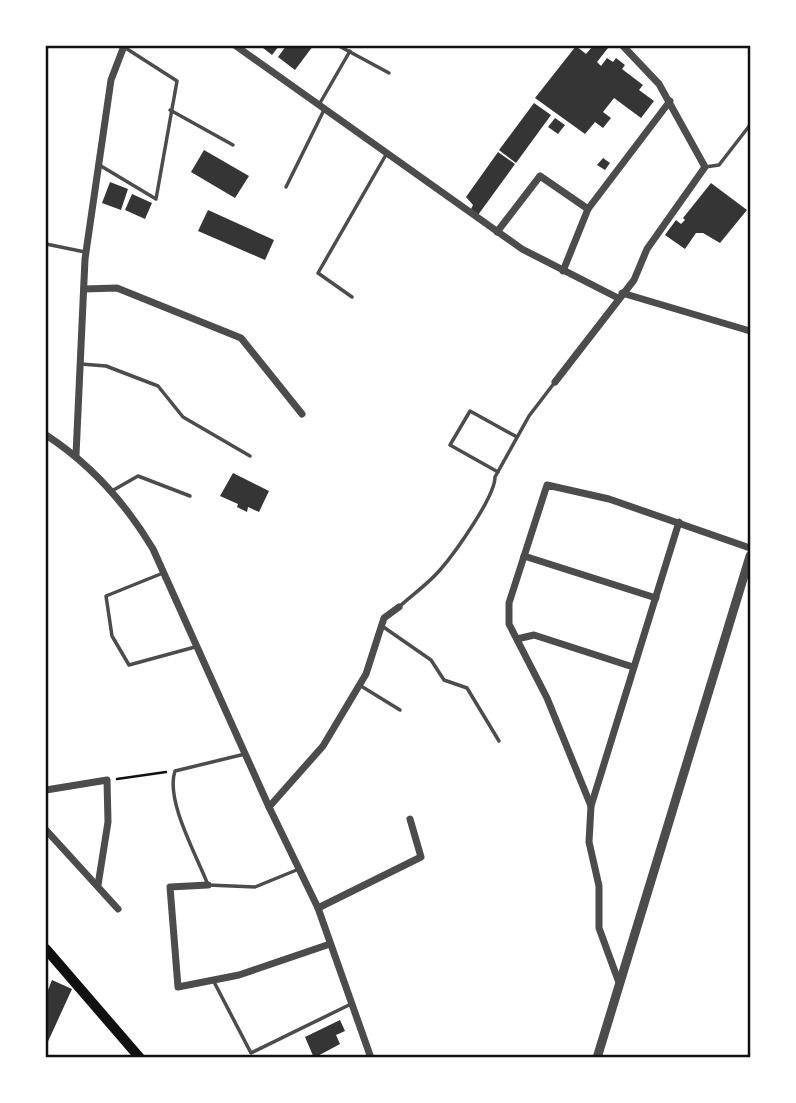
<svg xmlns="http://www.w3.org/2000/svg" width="796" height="1103" viewBox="0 0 796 1103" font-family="Jost,sans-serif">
	<rect width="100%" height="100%" fill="#fff"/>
	<g fill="#353535">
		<path d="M 265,46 L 279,46 L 272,55 L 263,48 Z"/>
		<path d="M 286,46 L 313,46 L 295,70 L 278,57 Z"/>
		<path d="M 576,46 L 586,54 L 593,46 L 605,46 L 608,48 L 597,62 L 601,66 L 607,58 L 613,62 L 616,58 L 625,65 L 622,69 L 643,85 L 639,90 L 654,101 L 641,118 L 614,98 L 603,112 L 611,118 L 603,128 L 595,122 L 585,134 L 535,98 Z"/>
		<path d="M 534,103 L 551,115 L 516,163 L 499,150 Z"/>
		<path d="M 555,118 L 565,125 L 558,134 L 548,127 Z"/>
		<path d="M 204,150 L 249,176 L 235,198 L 191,172 Z"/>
		<path d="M 498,152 L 515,164 L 478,215 L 471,209 L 473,205 L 466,197 Z"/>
		<path d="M 603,158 L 610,163 L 605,170 L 597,165 Z"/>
		<path d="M 110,182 L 128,189 L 121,210 L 102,203 Z"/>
		<path d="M 711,183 L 747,210 L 720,243 L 703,233 L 696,233 L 685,249 L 665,235 L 676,220 L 681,224 L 685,220 L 683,218 Z"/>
		<path d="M 132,194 L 152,203 L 145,219 L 125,210 Z"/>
		<path d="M 208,210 L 274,240 L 265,260 L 198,231 Z"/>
		<path d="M 233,473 L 269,491 L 259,512 L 248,507 L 247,512 L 237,507 L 238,504 L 220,496 Z"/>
		<path d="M 52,980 L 72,989 L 46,1046 L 46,995 Z"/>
		<path d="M 340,1020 L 345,1031 L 336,1035 L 340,1044 L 314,1058 L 305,1037 Z"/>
	</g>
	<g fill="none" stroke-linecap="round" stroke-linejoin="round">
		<path stroke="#111" stroke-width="2.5" d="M 117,779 L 166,772"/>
		<g stroke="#4c4c4c" stroke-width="3.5">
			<path d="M 339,46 L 389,73"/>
			<path d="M 320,103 L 350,51"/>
			<path d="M 170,110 L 233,145"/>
			<path d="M 101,166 L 156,199 L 177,81 L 124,47"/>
			<path d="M 705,167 L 719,165 L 750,125"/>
			<path d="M 286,187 L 324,110"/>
			<path d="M 46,244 L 85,252"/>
			<path d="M 352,297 L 318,273 L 387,153"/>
			<path d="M 81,364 L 106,366 L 158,386 L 183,417 L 250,456"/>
			<path d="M 498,472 L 450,445 L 470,411 L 517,437"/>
			<path d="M 110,492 L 138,476 L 190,496"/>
			<path d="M 163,573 L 106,596 L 112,636 L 129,665 L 195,647"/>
			<path d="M 399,607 C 412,595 428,584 440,570 C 454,554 495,497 495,477 L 529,416 L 555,382"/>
			<path d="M 382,626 L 431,660 L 444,680 L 467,688 L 499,741"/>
			<path d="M 361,686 L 400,710"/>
			<path d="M 245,754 L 175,771 C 165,800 197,856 208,885 L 255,887 L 299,869"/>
			<path d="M 213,980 L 251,1053 L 351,1004"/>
		</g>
		<g stroke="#4c4c4c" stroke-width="7">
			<path d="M 236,46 L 522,249 L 618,298"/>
			<path d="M 497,232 L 540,176 L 588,209"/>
			<path d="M 563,271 L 588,209 L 670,101"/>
			<path d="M 84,289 L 117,288 L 241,338 L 302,414"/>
			<path d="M 622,293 L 750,331"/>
			<path d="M 555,382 L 634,280 L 647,249 L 705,167 L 659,84 L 623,46"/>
			<path d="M 46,435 C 89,463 126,504 153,549 L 269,807"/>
			<path d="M 76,455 L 85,259 L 111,80 L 124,46"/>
			<path d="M 524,556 L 656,598"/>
			<path d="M 517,639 L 534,635 L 633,667"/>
			<path d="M 46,790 L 107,780 L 108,822 L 98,885"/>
			<path d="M 591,806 L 679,522"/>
			<path d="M 46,830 L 118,909"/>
			<path d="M 208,885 L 170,887 L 178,987 L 239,975 L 330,944"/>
			<path d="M 318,908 L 421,857 L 410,819"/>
			<path d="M 618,980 L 599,928 L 599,886 L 589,842 L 591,806 L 547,698 L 509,624 L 509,603 L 547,485 L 609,499 L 750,548"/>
			<path d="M 371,1058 L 318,908 L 269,807 L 323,746 L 366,674 L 384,618 L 399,607"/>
		</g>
		<path stroke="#4c4c4c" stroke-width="9" d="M 597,1058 L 750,556"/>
		<path stroke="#111" stroke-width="10" d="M 46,949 L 140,1058"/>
	</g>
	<rect width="796" height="1103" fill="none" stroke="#ffffff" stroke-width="94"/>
	<rect x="47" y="47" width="702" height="1009" fill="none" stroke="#111" stroke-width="2.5"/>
</svg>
